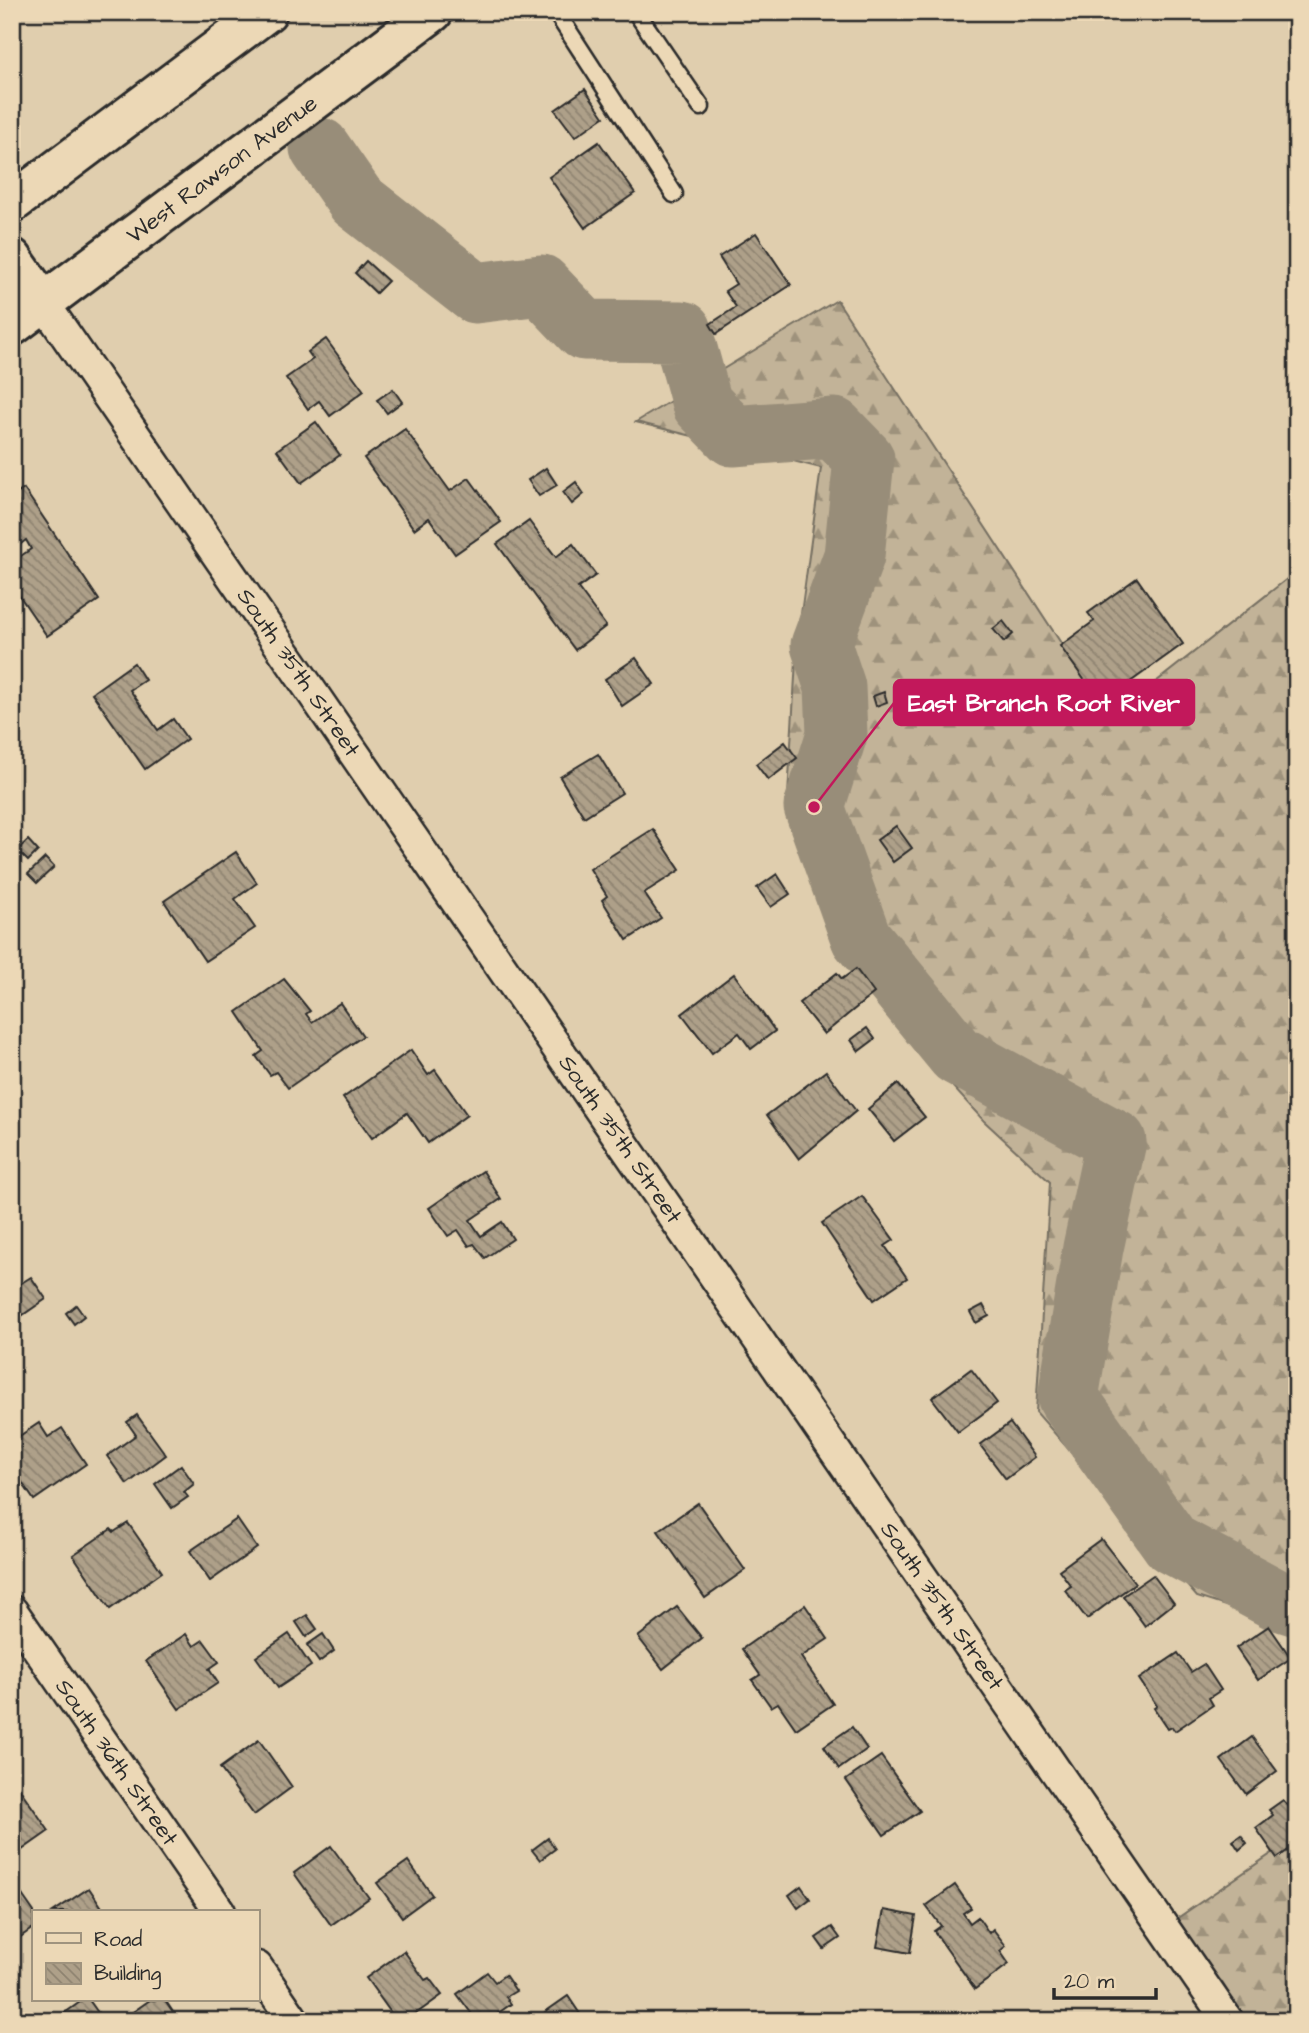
<svg xmlns="http://www.w3.org/2000/svg" width="1309" height="2033" viewBox="0 0 1309 2033" font-family="'Architects Daughter',sans-serif">
	<defs>
		<pattern id="forest-firs" width="22" height="20" patternUnits="userSpaceOnUse" patternTransform="scale(1.75)"><rect width="22" height="20" fill="#c2b398"/><path d="M5 1l3.5 6h-7zM16 11l3.5 6h-7z" fill="#9e927c"/></pattern>
		<pattern id="building-back-hatch" width="6" height="6" patternUnits="userSpaceOnUse" patternTransform="scale(1.75)"><rect width="6" height="6" fill="#aea089"/><path d="M-1 5l2 2M0 0l6 6M5-1l2 2" fill="none" stroke="#8e8370"/></pattern>
	</defs>
	<rect width="100%" height="100%" fill="#e0ceae"/>
	<filter id="ink" filterUnits="userSpaceOnUse"><feTurbulence type="fractalNoise" baseFrequency=".0143" numOctaves="2"/><feDisplacementMap in="SourceGraphic" scale="14" xChannelSelector="R" yChannelSelector="G"/><feConvolveMatrix kernelMatrix="1 2 1 2 8 2 1 2 1" color-interpolation-filters="sRGB"/></filter>
	<g filter="url(#ink)">
		<g fill="url(#forest-firs)" stroke="#766f62" stroke-width="2">
			<path d="M 837,300 L 1110,718 L 1297,571 L 1297,1629 L 1197,1597 L 1036,1412 L 1050,1182 L 984,1121 L 881,1008 L 787,812 L 797,643 L 821,468 L 636,422 Z"/>
			<path d="M 1297,1836 L 1297,2021 L 1228,2021 L 1163,1928 Z"/>
		</g>
		<g fill="none" stroke-linecap="round" stroke-linejoin="round">
			<path stroke="#988d79" stroke-width="61" d="M 320,148 L 356,200 L 475,293 L 541,285 L 584,330 L 682,331 L 702,404 L 733,436 L 834,428 L 864,459 L 854,556 L 821,645 L 835,687 L 837,734 L 814,807 L 861,938 L 957,1055 L 1116,1141 L 1093,1248 L 1068,1398 L 1172,1544 L 1275,1599 L 1297,1606"/>
		</g>
		<g fill="url(#building-back-hatch)" stroke="#2b2b2b" stroke-width="2">
			<path d="M 585,89 L 604,117 L 575,137 L 555,110 Z"/>
			<path d="M 599,142 L 635,193 L 585,228 L 549,177 Z"/>
			<path d="M 756,233 L 791,285 L 716,334 L 710,324 L 736,307 L 725,291 L 736,284 L 719,257 Z"/>
			<path d="M 366,261 L 388,281 L 376,293 L 355,273 Z"/>
			<path d="M 326,339 L 364,391 L 330,416 L 319,401 L 308,409 L 286,378 L 313,359 L 308,352 Z"/>
			<path d="M 393,389 L 402,402 L 387,413 L 377,400 Z"/>
			<path d="M 316,422 L 340,455 L 301,483 L 277,450 Z"/>
			<path d="M 405,429 L 450,491 L 469,478 L 501,522 L 455,554 L 429,518 L 414,529 L 364,458 Z"/>
			<path d="M 546,468 L 557,485 L 539,496 L 528,480 Z"/>
			<path d="M 576,482 L 584,494 L 572,504 L 563,492 Z"/>
			<path d="M 24,489 L 99,600 L 47,636 L 12,585 L 12,562 L 31,549 L 26,540 L 14,549 L 12,546 L 12,497 Z"/>
			<path d="M 529,521 L 556,557 L 573,544 L 596,575 L 578,588 L 606,626 L 575,650 L 497,544 Z"/>
			<path d="M 1137,578 L 1183,644 L 1101,703 L 1060,646 L 1094,621 L 1088,613 Z"/>
			<path d="M 1003,621 L 1013,634 L 1004,642 L 993,629 Z"/>
			<path d="M 636,658 L 654,684 L 622,706 L 605,679 Z"/>
			<path d="M 134,663 L 145,680 L 130,690 L 158,730 L 173,719 L 187,739 L 145,769 L 92,693 Z"/>
			<path d="M 884,692 L 887,702 L 876,706 L 873,696 Z"/>
			<path d="M 785,742 L 797,758 L 768,780 L 756,764 Z"/>
			<path d="M 598,754 L 622,793 L 584,817 L 560,777 Z"/>
			<path d="M 896,826 L 912,848 L 893,862 L 877,840 Z"/>
			<path d="M 653,829 L 680,870 L 644,893 L 661,918 L 627,940 L 602,900 L 607,896 L 590,869 Z"/>
			<path d="M 28,840 L 38,851 L 28,861 L 17,850 Z"/>
			<path d="M 236,852 L 257,883 L 235,899 L 255,928 L 205,961 L 164,901 Z"/>
			<path d="M 45,858 L 54,867 L 37,883 L 28,874 Z"/>
			<path d="M 777,874 L 790,894 L 771,907 L 757,888 Z"/>
			<path d="M 856,969 L 874,993 L 824,1034 L 799,1003 L 837,973 L 842,979 Z"/>
			<path d="M 734,974 L 775,1031 L 751,1049 L 739,1033 L 712,1053 L 682,1014 Z"/>
			<path d="M 284,979 L 310,1011 L 306,1014 L 312,1022 L 340,1003 L 363,1036 L 288,1088 L 276,1072 L 270,1075 L 256,1056 L 263,1051 L 237,1012 Z"/>
			<path d="M 867,1028 L 875,1039 L 859,1051 L 851,1040 Z"/>
			<path d="M 411,1050 L 428,1075 L 435,1070 L 467,1115 L 428,1143 L 407,1113 L 372,1138 L 343,1098 Z"/>
			<path d="M 826,1071 L 856,1111 L 799,1159 L 767,1115 Z"/>
			<path d="M 898,1084 L 925,1117 L 894,1141 L 868,1109 Z"/>
			<path d="M 483,1171 L 501,1199 L 470,1220 L 481,1236 L 502,1222 L 513,1239 L 485,1258 L 474,1244 L 469,1246 L 458,1230 L 448,1236 L 429,1208 Z"/>
			<path d="M 862,1196 L 894,1240 L 885,1246 L 907,1278 L 874,1300 L 822,1223 Z"/>
			<path d="M 31,1277 L 46,1299 L 17,1319 L 12,1312 L 12,1289 Z"/>
			<path d="M 76,1305 L 84,1316 L 74,1324 L 66,1313 Z"/>
			<path d="M 983,1305 L 989,1316 L 976,1323 L 970,1312 Z"/>
			<path d="M 971,1369 L 997,1403 L 958,1432 L 932,1398 Z"/>
			<path d="M 137,1415 L 166,1455 L 127,1484 L 107,1456 L 136,1435 L 127,1422 Z"/>
			<path d="M 39,1423 L 48,1437 L 62,1428 L 86,1464 L 34,1500 L 12,1468 L 12,1441 Z"/>
			<path d="M 1010,1423 L 1035,1457 L 1006,1479 L 980,1445 Z"/>
			<path d="M 181,1465 L 194,1484 L 184,1492 L 188,1497 L 172,1508 L 155,1484 Z"/>
			<path d="M 698,1503 L 745,1570 L 705,1598 L 658,1531 Z"/>
			<path d="M 237,1519 L 257,1548 L 210,1581 L 190,1551 Z"/>
			<path d="M 128,1523 L 162,1572 L 110,1609 L 73,1555 L 111,1529 L 114,1532 Z"/>
			<path d="M 1101,1539 L 1135,1583 L 1087,1619 L 1065,1590 L 1071,1586 L 1059,1570 Z"/>
			<path d="M 1153,1575 L 1174,1603 L 1145,1626 L 1123,1596 Z"/>
			<path d="M 805,1605 L 828,1639 L 801,1657 L 833,1704 L 796,1729 L 778,1703 L 771,1707 L 752,1680 L 760,1675 L 742,1649 Z"/>
			<path d="M 677,1607 L 702,1638 L 663,1669 L 638,1637 Z"/>
			<path d="M 307,1615 L 317,1629 L 306,1637 L 296,1622 Z"/>
			<path d="M 1269,1626 L 1291,1658 L 1258,1680 L 1236,1648 Z"/>
			<path d="M 186,1634 L 194,1646 L 203,1640 L 219,1662 L 209,1669 L 218,1683 L 179,1709 L 146,1661 Z"/>
			<path d="M 289,1634 L 311,1666 L 278,1688 L 256,1657 Z"/>
			<path d="M 323,1634 L 334,1651 L 319,1662 L 307,1645 Z"/>
			<path d="M 1178,1653 L 1191,1672 L 1204,1664 L 1221,1690 L 1209,1698 L 1213,1705 L 1175,1731 L 1172,1727 L 1168,1729 L 1154,1708 L 1157,1706 L 1139,1679 Z"/>
			<path d="M 852,1727 L 867,1749 L 839,1769 L 824,1746 Z"/>
			<path d="M 1252,1737 L 1277,1771 L 1246,1794 L 1221,1760 Z"/>
			<path d="M 259,1740 L 292,1787 L 254,1815 L 220,1768 Z"/>
			<path d="M 881,1756 L 920,1811 L 884,1835 L 846,1780 Z"/>
			<path d="M 12,1778 L 49,1831 L 12,1857 Z"/>
			<path d="M 1283,1800 L 1297,1815 L 1297,1844 L 1277,1858 L 1256,1828 L 1273,1815 L 1269,1810 Z"/>
			<path d="M 1241,1835 L 1247,1843 L 1239,1850 L 1233,1841 Z"/>
			<path d="M 548,1838 L 555,1849 L 540,1860 L 532,1850 Z"/>
			<path d="M 331,1846 L 369,1898 L 331,1925 L 294,1873 Z"/>
			<path d="M 408,1861 L 432,1895 L 402,1917 L 377,1883 Z"/>
			<path d="M 955,1885 L 971,1908 L 963,1913 L 970,1923 L 978,1917 L 989,1933 L 993,1929 L 1006,1946 L 1000,1951 L 1009,1964 L 975,1989 L 934,1931 L 941,1926 L 926,1906 Z"/>
			<path d="M 801,1886 L 810,1899 L 798,1908 L 789,1895 Z"/>
			<path d="M 89,1888 L 105,1912 L 53,1912 Z"/>
			<path d="M 18,1889 L 34,1912 L 33,1928 L 12,1943 L 12,1893 Z"/>
			<path d="M 884,1910 L 916,1916 L 910,1953 L 877,1947 Z"/>
			<path d="M 832,1927 L 840,1938 L 824,1949 L 816,1938 Z"/>
			<path d="M 404,1951 L 425,1980 L 429,1978 L 442,1995 L 406,2021 L 397,2021 L 366,1978 Z"/>
			<path d="M 487,1972 L 495,1982 L 505,1975 L 516,1991 L 506,1997 L 511,2004 L 487,2021 L 477,2021 L 457,1994 Z"/>
			<path d="M 568,1996 L 582,2017 L 576,2021 L 551,2021 L 545,2012 Z"/>
			<path d="M 83,2000 L 89,2000 L 104,2021 L 61,2021 L 59,2017 Z"/>
			<path d="M 150,2000 L 165,2000 L 179,2021 L 120,2021 Z"/>
		</g>
		<g fill="none" stroke-linecap="round" stroke-linejoin="round">
			<g stroke="#2b2b2b" stroke-width="21">
				<g id="lane">
					<path d="M 556,12 L 674,194"/>
					<path d="M 636,12 L 701,107"/>
				</g>
			</g>
			<g stroke="#2b2b2b" stroke-width="35">
				<g id="street">
					<path id="s1" d="M 43,302 L 1228,2021"/>
					<path id="s2" d="M 12,1611 L 220,1912"/>
					<path d="M 257,1967 L 294,2021"/>
				</g>
			</g>
			<g stroke="#2b2b2b" stroke-width="44">
				<g id="secondary">
					<path d="M 12,203 L 267,12"/>
					<path d="M 12,258 L 43,302"/>
					<path id="s3" d="M 12,326 L 433,12"/>
				</g>
			</g>
			<use href="#lane" stroke="#ecd8b6" stroke-width="16"/>
			<use href="#street" stroke="#ecd8b6" stroke-width="30"/>
			<use href="#secondary" stroke="#ecd8b6" stroke-width="38"/>
		</g>
	</g>
	<g text-anchor="middle" dominant-baseline="central" stroke-width="5" stroke-linejoin="round" paint-order="stroke">
		<g font-size="23" fill="#2b2b2b" stroke="#ecd8b6">
			<text stroke="none"><textPath href="#s3" startOffset="262">West Rawson Avenue</textPath></text>
			<text stroke="none"><textPath href="#s1" startOffset="450">South 35th Street</textPath></text>
			<text stroke="none"><textPath href="#s1" startOffset="1017">South 35th Street</textPath></text>
			<text stroke="none"><textPath href="#s1" startOffset="1584">South 35th Street</textPath></text>
			<text stroke="none"><textPath href="#s2" startOffset="184">South 36th Street</textPath></text>
		</g>
	</g>
	<path fill="none" stroke="#c2185b" stroke-width="2.5" d="M814 807L894 703"/>
	<circle fill="#c2185b" stroke="#ecd8b6" stroke-width="2.5" cx="814" cy="807" r="7"/>
	<rect fill="#c2185b" stroke="#c2185b" stroke-width="2.5" x="894" y="680" width="300" height="45" rx="7"/>
	<g font-size="24" text-anchor="middle" font-weight="bold" fill="#fff">
		<text x="1044" y="711">East Branch Root River</text>
	</g>
	<rect width="1309" height="2033" fill="none" stroke="#ecd8b6" stroke-width="42"/>
	<rect x="21" y="21" width="1267" height="1991" fill="none" stroke="#2b2b2b" stroke-width="2.5" filter="url(#ink)"/>
	<rect x="32" y="1910" width="228" height="91" fill="#ecd8b6" stroke="#9f937e" stroke-width="2"/>
	<rect x="46" y="1933" width="35" height="10" fill="#ecd8b6" stroke="#9f937e" stroke-width="2"/>
	<text x="94" y="1946" font-size="21" fill="#2b2b2b">Road</text>
	<rect x="46" y="1963" width="35" height="21" fill="url(#building-back-hatch)" stroke="#9f937e" stroke-width="2"/>
	<text x="94" y="1980" font-size="21" fill="#2b2b2b">Building</text>
	<path d="M1054 1988v10h102v-10" fill="none" stroke="#2b2b2b" stroke-width="3.5"/>
	<text x="1064" y="1988" font-size="21" fill="#2b2b2b" stroke="#ecd8b6" stroke-width="5" paint-order="stroke">20 m</text>
</svg>
